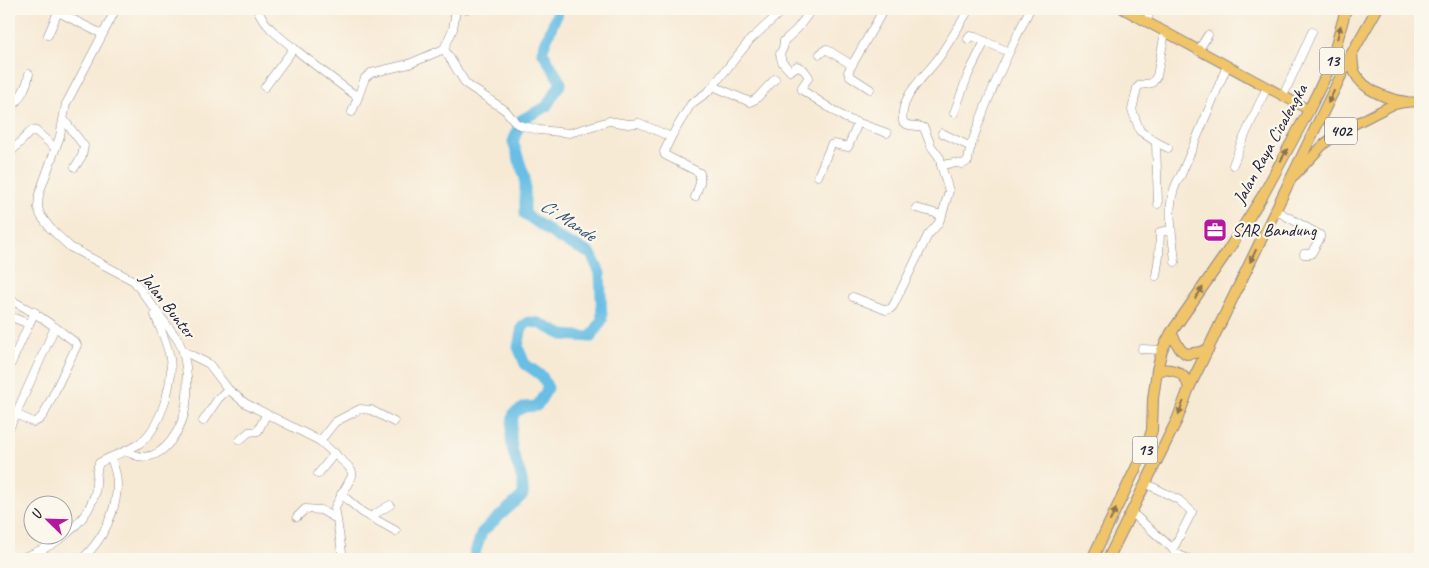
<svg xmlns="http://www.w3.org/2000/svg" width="1429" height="568" viewBox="0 0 1429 568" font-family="Caveat,sans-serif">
	<rect width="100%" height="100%" fill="#fbf7ec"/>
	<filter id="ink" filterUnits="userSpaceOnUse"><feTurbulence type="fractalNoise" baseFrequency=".02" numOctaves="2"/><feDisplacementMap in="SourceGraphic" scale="10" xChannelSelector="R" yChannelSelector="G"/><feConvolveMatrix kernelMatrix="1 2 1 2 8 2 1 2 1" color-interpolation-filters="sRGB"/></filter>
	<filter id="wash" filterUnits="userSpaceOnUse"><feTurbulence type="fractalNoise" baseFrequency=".0096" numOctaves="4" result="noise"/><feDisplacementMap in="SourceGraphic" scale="20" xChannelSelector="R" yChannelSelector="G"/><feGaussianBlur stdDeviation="1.12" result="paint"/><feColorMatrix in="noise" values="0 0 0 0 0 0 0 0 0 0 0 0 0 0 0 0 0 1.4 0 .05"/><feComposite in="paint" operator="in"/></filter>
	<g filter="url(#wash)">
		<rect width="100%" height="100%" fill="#f7ead5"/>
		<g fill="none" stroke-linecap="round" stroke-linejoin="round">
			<path stroke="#67bee4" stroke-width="11" d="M 473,559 L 482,532 L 523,495 C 524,474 517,470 513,452 C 510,440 511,425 514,413 L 525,407 L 537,406 L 548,388 L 542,376 L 525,364 L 518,347 L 522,327 L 529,322 L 539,323 L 563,335 L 591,337 L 602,320 L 600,273 L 591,254 L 559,238 L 525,214 L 525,178 L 513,142 L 521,120 L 546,107 L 561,83 L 542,51 L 559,9"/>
		</g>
	</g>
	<g filter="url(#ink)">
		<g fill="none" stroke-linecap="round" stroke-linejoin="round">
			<g stroke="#8c8688" stroke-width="9">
				<g id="minor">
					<path d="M 116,9 L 66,104 L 60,136 L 39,194 L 38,208 L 41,216 L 50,228 L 70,247 L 134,281 L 178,340 L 183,351 L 209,364 L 228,389 L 245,403 L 320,441 L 348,466 L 352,472 L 352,476 L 335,507 L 343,559"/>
					<path d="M 257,9 C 265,27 281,38 296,50 C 316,66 336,82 358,97 L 352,112"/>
					<path d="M 466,9 L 467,9"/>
					<path d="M 812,9 L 797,29 L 784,41 L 783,48 L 780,54 L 782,62 L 790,71 L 797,66 L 804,70 L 809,77 L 802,87 L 802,90 L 845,118 L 887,133"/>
					<path d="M 54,10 L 102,34"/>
					<path d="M 1146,22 L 1151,9"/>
					<path d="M 48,35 L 58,12"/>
					<path d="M 968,39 L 970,36 L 975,37 L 1009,52"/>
					<path d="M 444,49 L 466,84 L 505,110 L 517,124 L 523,126 L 539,130 L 570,133 L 609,121 L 628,124 L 639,123 L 671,137"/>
					<path d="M 1198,51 L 1208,35"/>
					<path d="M 820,54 L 826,49 L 852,65"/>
					<path d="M 713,86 L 750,102 L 756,99 L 775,79"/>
					<path d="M 265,87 L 294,48"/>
					<path d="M 870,89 L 850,76 L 848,72 L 884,9"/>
					<path d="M 1283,96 L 1312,32"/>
					<path d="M 358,97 L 365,78 L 371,73 L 409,64 L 444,49 L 453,29 L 456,9"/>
					<path d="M 9,112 C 17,100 27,90 29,74"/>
					<path d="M 954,113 L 968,75 L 985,41"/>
					<path d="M 64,120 L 84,146 L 82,156 L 75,167"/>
					<path d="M 942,133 L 971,147"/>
					<path d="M 1156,142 L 1168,148"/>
					<path d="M 9,154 L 31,131 L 36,131 L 55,148"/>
					<path d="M 941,165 L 940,158 L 931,146 L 924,128 C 917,124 909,128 903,122 C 898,96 927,75 940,56 C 950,40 960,25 969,9"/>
					<path d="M 1233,165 L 1240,146 L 1267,87"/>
					<path d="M 818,176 L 831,145 L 834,144 L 848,147 L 858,123"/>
					<path d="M 695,197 L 700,183 L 700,173 L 665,155 L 664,152 L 671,137 L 691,104 L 709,91 L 750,40 L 784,9"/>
					<path d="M 1158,204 L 1156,142 L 1140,131 L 1132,110 L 1137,88 L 1140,85 L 1152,83 L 1157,76 L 1165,32"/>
					<path d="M 916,208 L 942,215"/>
					<path d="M 1275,210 L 1320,235 L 1320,238 L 1311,254 L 1304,254"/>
					<path d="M 1175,262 C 1173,233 1163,201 1181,175 L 1227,66"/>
					<path d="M 1156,276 L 1159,256 L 1160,232 L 1171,230"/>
					<path d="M 853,297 L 886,310 L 890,309 L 893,306 L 928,235 L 938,224 L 942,215 L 949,191 L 941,165 L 954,163 L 963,164 L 968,161 C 969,156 969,151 971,146 C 986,99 1008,53 1030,9"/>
					<path d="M 9,299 C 33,311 55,326 76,343 L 77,345 L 44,414 C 41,418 38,422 33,422 L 9,411"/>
					<path d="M 9,316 L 29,324 L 35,312"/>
					<path d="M 1142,349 L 1162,350"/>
					<path d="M 9,368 L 29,324"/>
					<path d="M 203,421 L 218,399 L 228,389"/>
					<path d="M 9,429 L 55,327"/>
					<path d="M 240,440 L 249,432 L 258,431 L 266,415"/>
					<path d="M 320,441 L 335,422 L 360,409 L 371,410 L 394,422"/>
					<path d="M 127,452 C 131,453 134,455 138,456 C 165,462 183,426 186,405 C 189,387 187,368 183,351"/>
					<path d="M 318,474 L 335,453"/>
					<path d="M 1145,483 L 1179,500 L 1192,512 L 1173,549"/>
					<path d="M 341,494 L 362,512 L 396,531"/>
					<path d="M 1131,512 L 1173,549 L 1177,559"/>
					<path d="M 297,517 L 305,509 L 321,510 L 335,518"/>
					<path d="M 370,517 L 390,505"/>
					<path d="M 1176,554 L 1189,559"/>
					<path d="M 18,559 C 51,549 84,528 95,494 C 97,484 95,472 99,463 C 113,455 127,452 140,443 C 160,428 174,383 170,359 C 168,344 160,329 155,315"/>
					<path d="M 82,559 C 102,541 117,512 117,484 C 117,475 114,466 111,458"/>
				</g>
			</g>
			<g stroke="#8c8688" stroke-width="11">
				<g id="major">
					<path d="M 1123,9 L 1309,110"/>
					<path d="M 1295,175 L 1324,144 L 1343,130 L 1392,105 L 1406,102 L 1420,102"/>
				</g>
			</g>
			<g stroke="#8c8688" stroke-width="12">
				<g id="highway">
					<path d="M 1352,54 C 1353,60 1352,67 1355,73 C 1364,91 1388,99 1406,102"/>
					<path d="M 1171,333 L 1180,349 L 1186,354 L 1201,352 L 1209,348"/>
					<path d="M 1157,370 C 1173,368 1185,371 1189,388"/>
					<path d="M 1092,559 L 1148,443 L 1152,430 L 1153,399 L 1157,370 L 1162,350 L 1171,333 L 1227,252 L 1263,195 L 1309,110 L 1330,67 L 1346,9"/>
					<path d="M 1108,559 L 1177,420 L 1189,388 L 1352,53 L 1377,9"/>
				</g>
			</g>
			<use href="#minor" stroke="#fff" stroke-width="8"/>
			<use href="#major" stroke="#f0c469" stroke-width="9"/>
			<use href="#highway" stroke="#f0c469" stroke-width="10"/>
		</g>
		<defs><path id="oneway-solid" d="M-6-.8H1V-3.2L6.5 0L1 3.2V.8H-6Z" transform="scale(1.25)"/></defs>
		<g fill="#897352">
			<use href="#oneway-solid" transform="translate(1339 32) rotate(-75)"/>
			<use href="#oneway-solid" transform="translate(1331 97) rotate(116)"/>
			<use href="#oneway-solid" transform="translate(1284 155) rotate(-61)"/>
			<use href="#oneway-solid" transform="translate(1253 256) rotate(116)"/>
			<use href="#oneway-solid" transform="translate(1199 293) rotate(-55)"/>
			<use href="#oneway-solid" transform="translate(1181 408) rotate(111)"/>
			<use href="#oneway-solid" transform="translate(1113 515) rotate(-64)"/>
		</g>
	</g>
	<defs>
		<g id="office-square" transform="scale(1.25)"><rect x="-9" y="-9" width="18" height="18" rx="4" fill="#b5179e" stroke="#fbf7ec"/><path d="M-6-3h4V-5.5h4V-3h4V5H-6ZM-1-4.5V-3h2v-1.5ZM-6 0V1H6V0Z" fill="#fff"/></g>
	</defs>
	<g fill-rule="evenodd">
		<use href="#office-square" x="1215" y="230"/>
	</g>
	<g text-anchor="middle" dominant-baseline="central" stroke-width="4.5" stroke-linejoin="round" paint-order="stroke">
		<g fill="#fbf7ec" stroke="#636270" stroke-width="1">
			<rect x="1319.5" y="47.5" width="25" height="27" rx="4"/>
			<rect x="1325" y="117.5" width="32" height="27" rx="4"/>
			<rect x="1132.5" y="436.5" width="25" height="27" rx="4"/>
		</g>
		<g font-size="16" font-weight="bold" fill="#22223b">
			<text x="1332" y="61">13</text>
			<text x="1341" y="131">402</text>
			<text x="1145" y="450">13</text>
		</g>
		<g font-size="18" fill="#22223b" stroke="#fbf7ec">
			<text transform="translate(1270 144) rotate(-61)">Jalan Raya Cicalengka</text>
			<text transform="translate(168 305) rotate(52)">Jalan Bunter</text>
		</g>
		<g font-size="18" fill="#22223b" stroke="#fbf7ec" text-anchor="start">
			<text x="1232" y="230">SAR Bandung</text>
		</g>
		<g font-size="19" font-style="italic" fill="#3a5976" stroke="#fbf7ec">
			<text transform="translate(568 220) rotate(33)">Ci Mande</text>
		</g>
	</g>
	<rect width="1429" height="568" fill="none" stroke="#fbf7ec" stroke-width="30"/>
	<g transform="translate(48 520) rotate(293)"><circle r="24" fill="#fbf7ec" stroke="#a4a2a5"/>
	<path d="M0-4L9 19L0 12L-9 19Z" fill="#b5179e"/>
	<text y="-8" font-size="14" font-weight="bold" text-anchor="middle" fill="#22223b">U</text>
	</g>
</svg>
